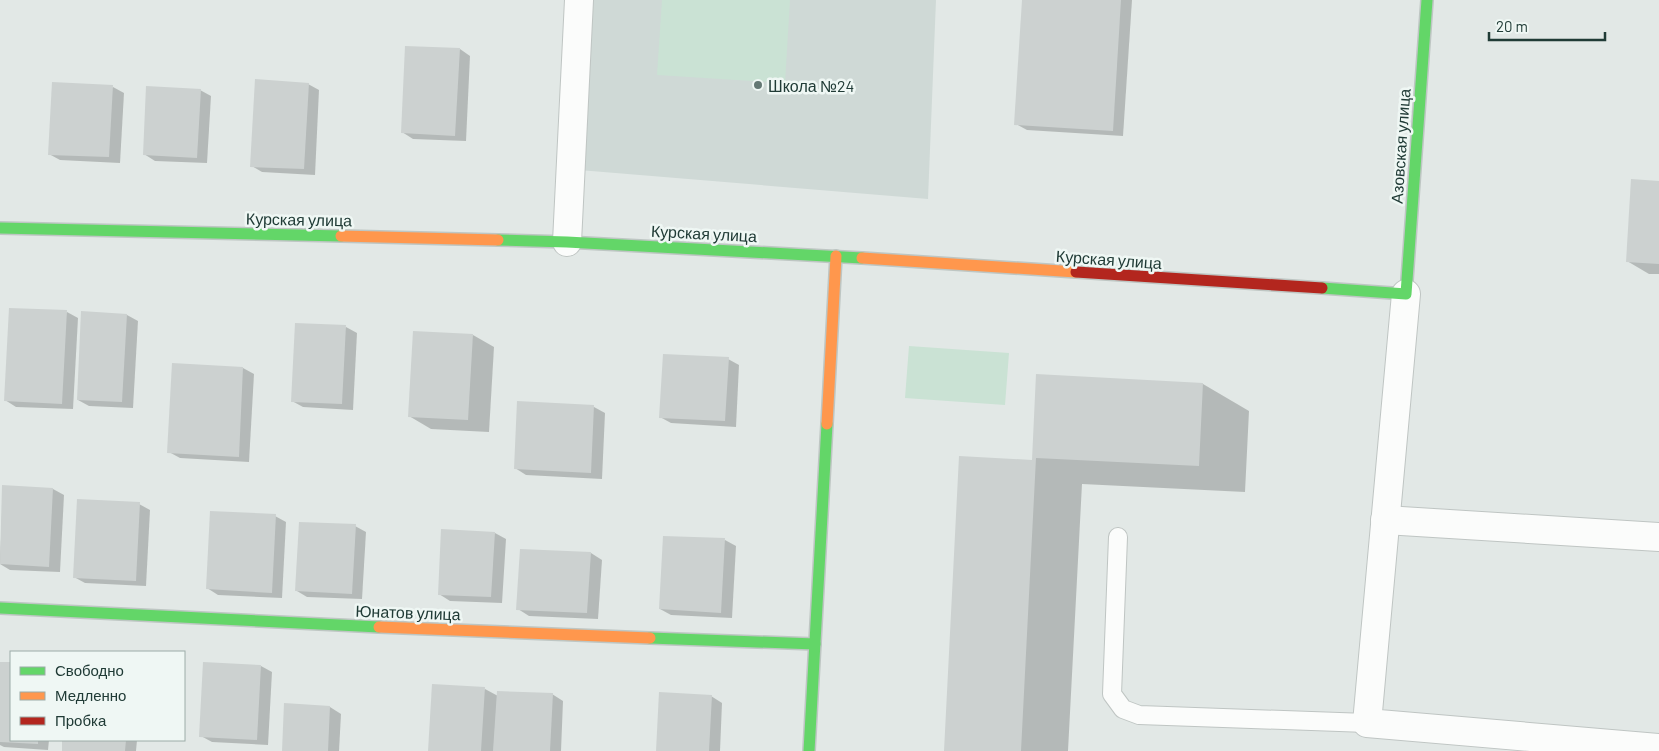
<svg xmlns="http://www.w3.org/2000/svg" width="1659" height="751" viewBox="0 0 1659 751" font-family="Barlow,sans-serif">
	<rect width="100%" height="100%" fill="#e2e8e6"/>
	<path fill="#cfd9d6" d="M 589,0 L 936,0 L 928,199 L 579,170 Z"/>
	<g fill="#cae2d4">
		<path d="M 662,0 L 790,0 L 785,83 L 657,75 Z"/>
		<path d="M 909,346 L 1009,353 L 1005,405 L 905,398 Z"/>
	</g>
	<g fill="#0003">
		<path d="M 1024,0 L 1132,0 L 1123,136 L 1027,130 L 1016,124 Z"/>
		<path d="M 460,49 L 470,56 L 466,141 L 413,139 L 402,132 Z"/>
		<path d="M 308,84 L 319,90 L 315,175 L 262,172 L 252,166 Z"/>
		<path d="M 113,87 L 124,93 L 120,163 L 60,160 L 49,154 Z"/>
		<path d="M 200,90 L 211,96 L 207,163 L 155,161 L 144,154 Z"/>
		<path d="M 1659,182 L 1659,274 L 1649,274 L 1627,261 Z"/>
		<path d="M 67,312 L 78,318 L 73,409 L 16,407 L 5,400 Z"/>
		<path d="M 82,312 L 127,315 L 138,321 L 133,408 L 89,406 L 78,400 Z"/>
		<path d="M 346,327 L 357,333 L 353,410 L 303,407 L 292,401 Z"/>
		<path d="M 473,335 L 494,347 L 489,432 L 431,429 L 409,416 Z"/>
		<path d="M 728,359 L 739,365 L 736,427 L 671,423 L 660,417 Z"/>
		<path d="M 243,368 L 254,374 L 249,462 L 180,458 L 169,452 Z"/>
		<path d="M 1037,376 L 1203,384 L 1249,411 L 1245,492 L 1082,484 L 1068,751 L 945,751 L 1033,461 Z"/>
		<path d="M 519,403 L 594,407 L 605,413 L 602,479 L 526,475 L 515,468 Z"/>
		<path d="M 3,486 L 53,489 L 64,495 L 60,572 L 10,570 L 0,564 Z"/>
		<path d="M 139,504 L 150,510 L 146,586 L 85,583 L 74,577 Z"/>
		<path d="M 275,516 L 286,522 L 282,598 L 218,595 L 207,588 Z"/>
		<path d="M 355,526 L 366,532 L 362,599 L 307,597 L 297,591 Z"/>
		<path d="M 495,533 L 506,539 L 502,603 L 450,601 L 439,594 Z"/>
		<path d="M 725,540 L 736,546 L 732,618 L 671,615 L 660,609 Z"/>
		<path d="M 591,553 L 602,560 L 598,619 L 529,616 L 518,609 Z"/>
		<path d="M 0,663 L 11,664 L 11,740 L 49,740 L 48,750 L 4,747 L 0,745 Z"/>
		<path d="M 261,666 L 272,672 L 268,745 L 212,742 L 201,736 Z"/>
		<path d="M 485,689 L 498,696 L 552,694 L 563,701 L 561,751 L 429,751 Z"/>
		<path d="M 711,696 L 722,703 L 720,751 L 657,751 Z"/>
		<path d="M 285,705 L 330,707 L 341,714 L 339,751 L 283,751 Z"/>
		<path d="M 63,740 L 137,740 L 136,751 L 63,751 Z"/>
	</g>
	<g fill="#ccd1d0">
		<path d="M 1022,0 L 1121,0 L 1113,131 L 1014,125 Z"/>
		<path d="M 405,46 L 460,48 L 455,136 L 401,133 Z"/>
		<path d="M 255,79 L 309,83 L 304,169 L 250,167 Z"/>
		<path d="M 52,82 L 113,85 L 109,157 L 48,155 Z"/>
		<path d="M 146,86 L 201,89 L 197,158 L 143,155 Z"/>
		<path d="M 1631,179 L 1659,181 L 1659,264 L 1626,262 Z"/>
		<path d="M 9,308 L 67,310 L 62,404 L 4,401 Z"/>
		<path d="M 81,311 L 127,314 L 122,402 L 77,400 Z"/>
		<path d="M 295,323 L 346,325 L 342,404 L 291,402 Z"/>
		<path d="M 413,331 L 473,334 L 468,420 L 408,417 Z"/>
		<path d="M 663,354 L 729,357 L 725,421 L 659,418 Z"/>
		<path d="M 172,363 L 243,367 L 239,457 L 167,453 Z"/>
		<path d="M 1036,374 L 1203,383 L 1199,466 L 1036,458 L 1021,751 L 944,751 L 959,456 L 1032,460 Z"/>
		<path d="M 517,401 L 594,405 L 591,473 L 514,469 Z"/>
		<path d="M 2,485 L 53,488 L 49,567 L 0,564 Z"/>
		<path d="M 77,499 L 140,502 L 136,581 L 73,578 Z"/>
		<path d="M 210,511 L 276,514 L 272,593 L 206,589 Z"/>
		<path d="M 299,522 L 356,524 L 352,594 L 295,591 Z"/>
		<path d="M 441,529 L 495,532 L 491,597 L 438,595 Z"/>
		<path d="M 663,536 L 725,538 L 721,613 L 659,609 Z"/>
		<path d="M 520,549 L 591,552 L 587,613 L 516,610 Z"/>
		<path d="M 0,662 L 11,662 L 11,740 L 38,740 L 38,744 L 0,742 Z"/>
		<path d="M 203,662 L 261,665 L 257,740 L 199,737 Z"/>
		<path d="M 432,684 L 485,687 L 481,751 L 428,751 Z"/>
		<path d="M 497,691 L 553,693 L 550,751 L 493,751 Z"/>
		<path d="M 659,692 L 712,695 L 709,751 L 656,751 Z"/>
		<path d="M 284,703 L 330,706 L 328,751 L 282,751 Z"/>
		<path d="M 62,740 L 126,740 L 125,751 L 62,751 Z"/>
	</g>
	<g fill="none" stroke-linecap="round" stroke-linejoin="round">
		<g stroke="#bfc5c3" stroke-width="20">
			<path id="lane" d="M 1118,537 L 1112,694 L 1123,709 L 1139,715 L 1367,723"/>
		</g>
		<g stroke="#bfc5c3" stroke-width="30">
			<g id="street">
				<path d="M 567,242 L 579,0"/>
				<path d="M 1406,294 L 1367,723 L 1659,748"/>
				<path d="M 1385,520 L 1659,537"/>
			</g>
		</g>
		<g stroke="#bec6c3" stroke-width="14">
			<g id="fast">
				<path d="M 0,228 L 341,236"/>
				<path d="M 498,240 L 567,242 L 862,258"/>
				<path d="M 1322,288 L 1406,294 L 1427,0"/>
				<path d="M 0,608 L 379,627"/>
				<path d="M 650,638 L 815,644"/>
				<path d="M 809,751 L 827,424"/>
			</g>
		</g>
		<g stroke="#bec6c3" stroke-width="14">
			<g id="slow">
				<path d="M 341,236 L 498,240"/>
				<path d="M 862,258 L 1076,272"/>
				<path d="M 827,424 L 836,256"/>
				<path d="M 379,627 L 650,638"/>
			</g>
		</g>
		<g stroke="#bec6c3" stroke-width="14">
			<path id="jam" d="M 1076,272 L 1322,288"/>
		</g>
		<use href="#lane" stroke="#fbfcfb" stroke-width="18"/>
		<use href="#street" stroke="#fbfcfb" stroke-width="28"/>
		<use href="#fast" stroke="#63d668" stroke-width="11"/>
		<use href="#slow" stroke="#ff974d" stroke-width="11"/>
		<use href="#jam" stroke="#b3261e" stroke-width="11"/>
	</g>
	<circle fill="#647874" stroke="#eff7f4" stroke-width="2" cx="758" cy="85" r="5"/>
	<g text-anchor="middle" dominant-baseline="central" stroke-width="5" stroke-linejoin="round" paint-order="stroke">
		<g font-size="16" fill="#203b36" stroke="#eff7f4" text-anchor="start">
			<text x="768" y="85">Школа №24</text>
		</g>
		<g font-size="16" fill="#203b36" stroke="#eff7f4">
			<text transform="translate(1400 146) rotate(-86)">Азовская улица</text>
			<text transform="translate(299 219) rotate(1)">Курская улица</text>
			<text transform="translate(704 233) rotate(3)">Курская улица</text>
			<text transform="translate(1109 259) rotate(4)">Курская улица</text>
			<text transform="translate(408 612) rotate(2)">Юнатов улица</text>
		</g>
	</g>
	<rect x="10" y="651" width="175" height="90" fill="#eff7f4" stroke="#9caca8"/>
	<rect x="20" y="667" width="25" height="8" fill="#63d668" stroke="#9caca8"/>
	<text x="55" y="676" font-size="15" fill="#203b36">Свободно</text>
	<rect x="20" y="692" width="25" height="8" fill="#ff974d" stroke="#9caca8"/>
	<text x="55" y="701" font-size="15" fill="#203b36">Медленно</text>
	<rect x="20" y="717" width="25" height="8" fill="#b3261e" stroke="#9caca8"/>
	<text x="55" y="726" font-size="15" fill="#203b36">Пробка</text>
	<path d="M1489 32v8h116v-8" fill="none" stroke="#203b36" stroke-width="2.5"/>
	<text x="1496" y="32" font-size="15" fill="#203b36" stroke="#eff7f4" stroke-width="4" paint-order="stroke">20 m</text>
</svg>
